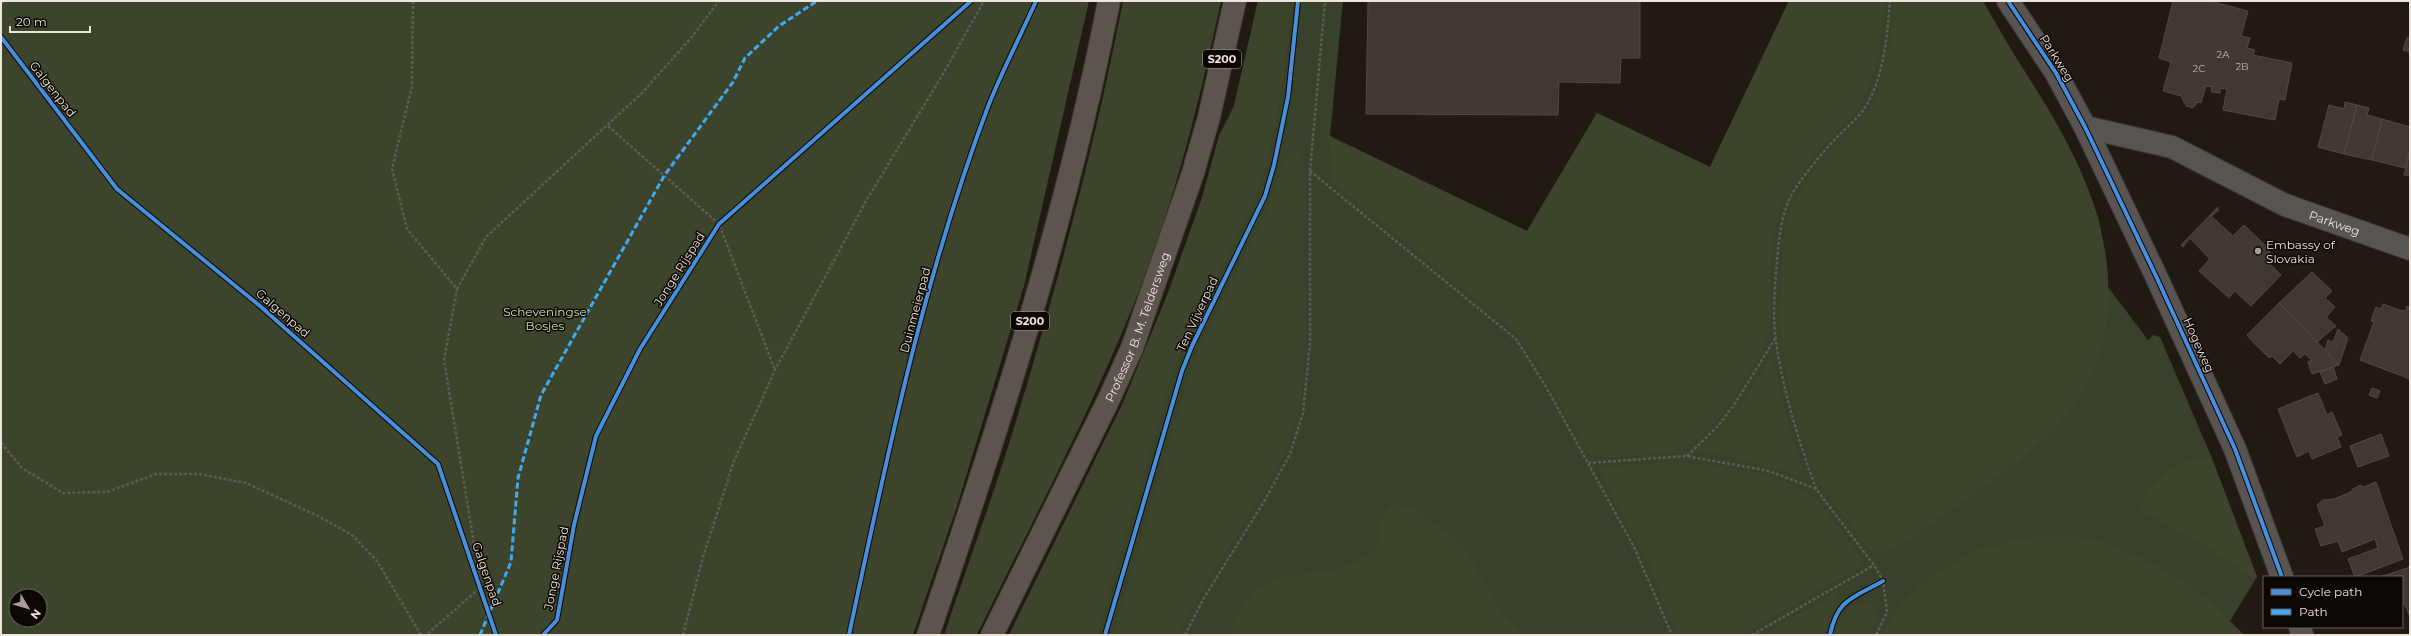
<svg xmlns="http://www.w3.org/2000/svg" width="2411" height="636" viewBox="0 0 2411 636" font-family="Montserrat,sans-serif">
	<rect width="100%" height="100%" fill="#211a13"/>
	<path fill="#384129" d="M 1258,1 L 1343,1 L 1330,136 L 1527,231 L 1597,113 L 1710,167 L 1789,1 L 1983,1 L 2072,154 L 2086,184 L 2098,217 L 2106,257 L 2108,287 L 2148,340 L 2153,335 L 2160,337 L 2211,456 L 2257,577 L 2230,621 L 2244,635 L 1009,635 L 1123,403 L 1168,293 L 1202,198 L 1219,136 L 1234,106 Z"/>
	<g fill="#3c442c" fill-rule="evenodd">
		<path d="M 1,1 L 1089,1 L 1024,286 L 957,506 L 913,635 L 1,635 ZM 16,596 L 40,596 L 40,620 L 16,620 Z"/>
		<path d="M 1123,1 L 1221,1 C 1201,95 1178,188 1144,278 C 1097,401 1034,517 977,635 L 944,635 C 965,572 988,510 1008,447 C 1053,301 1094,151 1123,1 Z"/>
		<path d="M 1258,1 L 1290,1 C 1288,62 1275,156 1250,211 C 1226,265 1195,315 1174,370 L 1097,635 L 1009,635 L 1123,403 L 1168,293 L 1202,198 L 1219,136 L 1234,106 Z"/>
		<path d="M 1789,1 L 1885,1 C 1883,36 1878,82 1857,111 C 1849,121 1840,129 1832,137 C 1812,158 1793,180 1782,206 C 1770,234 1771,266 1771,295 C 1771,305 1772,316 1770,326 C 1764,360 1718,429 1688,446 C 1673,454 1609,460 1592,456 L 1588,454 L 1534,358 L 1514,331 L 1332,182 L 1329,136 L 1527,231 L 1597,113 L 1710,167 Z"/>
		<path d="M 1894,1 L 1983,1 C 1995,27 2012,50 2027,75 C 2049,109 2071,146 2086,184 C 2113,250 2120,330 2082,394 C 2056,436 2013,466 1974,494 C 1946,514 1913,540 1881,554 L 1870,551 L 1816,481 L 1796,420 L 1780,347 L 1782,241 L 1788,214 L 1798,194 L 1820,161 L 1861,119 L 1876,98 L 1891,36 Z"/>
		<path d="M 1297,148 C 1311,166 1305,217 1305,240 C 1305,304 1313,381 1290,441 C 1279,470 1261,497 1245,523 C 1221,559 1198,596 1179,635 L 1113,635 L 1188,377 L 1200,346 L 1266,212 L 1280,169 L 1292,151 Z"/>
		<path d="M 1769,359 L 1774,361 L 1789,426 L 1803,467 L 1796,475 L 1727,456 L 1703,453 L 1699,450 L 1742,403 Z"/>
		<path d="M 2211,456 L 2257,577 L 2254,579 C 2217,552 2181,530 2140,511 C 2143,493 2164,472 2180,465 C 2190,460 2201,459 2211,456 Z"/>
		<path d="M 1671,462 C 1717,465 1776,469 1814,498 C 1822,505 1829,516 1836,524 C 1846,536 1855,546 1861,561 L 1858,568 L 1741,635 L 1676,635 L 1650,568 L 1651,564 L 1637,544 L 1599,471 L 1601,467 Z"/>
		<path d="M 1394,504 L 1419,510 L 1431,523 L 1446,531 L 1466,549 L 1501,612 L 1526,635 L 1229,635 C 1259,542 1320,597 1374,550 C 1390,536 1367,524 1394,504 Z"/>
		<path d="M 2041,535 C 2051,535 2062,534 2072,536 C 2118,541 2182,576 2216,607 C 2225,616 2234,626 2244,635 L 1881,635 C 1901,593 1945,564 1987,546 L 1989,548 L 2005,544 L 2004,541 Z"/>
		<path d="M 1839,590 L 1823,635 L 1763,635 Z"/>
		<path d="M 1874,602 L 1876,622 L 1870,635 L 1834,635 C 1841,613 1851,604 1874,602 Z"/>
	</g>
	<g fill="#403931" stroke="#504a43">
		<path d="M 1368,1 L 1640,1 L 1640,58 L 1621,58 L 1620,83 L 1559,82 L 1558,115 L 1366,114 Z"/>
		<path d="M 2173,1 L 2210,1 L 2248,11 L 2241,36 L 2250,38 L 2247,48 L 2255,50 L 2253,55 L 2292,63 L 2285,100 L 2279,99 L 2275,120 L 2223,110 L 2227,89 L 2220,88 L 2220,93 L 2211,92 L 2212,87 L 2206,86 L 2201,103 L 2198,102 L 2193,108 L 2186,106 L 2181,96 L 2163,91 L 2171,62 L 2159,58 Z"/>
		<path d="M 2407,38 L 2410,38 L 2410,52 L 2403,50 Z"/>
		<path d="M 2345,102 L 2357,105 L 2344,154 L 2318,147 L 2329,105 L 2344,109 Z"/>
		<path d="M 2357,105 L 2369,108 L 2367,115 L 2382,119 L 2372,160 L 2344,154 Z"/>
		<path d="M 2382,119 L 2410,127 L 2410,151 L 2405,168 L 2372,160 Z"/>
		<path d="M 2410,151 L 2410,176 L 2404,175 Z"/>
		<path d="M 2218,207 L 2218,211 L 2211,216 L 2233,236 L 2244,225 L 2267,247 L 2271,254 L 2266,260 L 2281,275 L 2251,306 L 2235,291 L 2229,298 L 2199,271 L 2210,259 L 2190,238 L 2183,247 L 2181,245 Z"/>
		<path d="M 2312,272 L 2332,291 L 2325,298 L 2335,307 L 2326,317 L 2336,326 L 2317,342 L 2279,303 Z"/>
		<path d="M 2279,303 L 2325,350 L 2339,365 L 2312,374 L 2308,362 L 2312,360 L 2305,354 L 2300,358 L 2293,351 L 2280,364 L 2272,356 L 2269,358 L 2255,344 L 2247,335 Z"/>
		<path d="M 2383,304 L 2399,310 L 2406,311 L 2407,306 L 2410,308 L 2410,379 L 2360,360 L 2374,322 L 2371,321 L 2376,307 L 2381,309 Z"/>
		<path d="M 2338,329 L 2348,338 L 2339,365 L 2325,350 L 2328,340 L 2333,342 Z"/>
		<path d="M 2333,367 L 2337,379 L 2325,384 L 2320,372 Z"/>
		<path d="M 2372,388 L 2380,391 L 2377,398 L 2369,395 Z"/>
		<path d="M 2318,393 L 2327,415 L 2332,412 L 2342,435 L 2337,437 L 2341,447 L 2312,459 L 2309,451 L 2297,457 L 2278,409 Z"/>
		<path d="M 2381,434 L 2389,456 L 2358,467 L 2350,446 Z"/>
		<path d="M 2376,482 L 2403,559 L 2355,577 L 2348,559 L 2378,548 L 2375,539 L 2342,552 L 2338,541 L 2321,546 L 2315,529 L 2325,526 L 2317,505 L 2323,500 L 2334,499 L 2351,492 L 2353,489 L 2361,485 L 2364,487 Z"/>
		<path d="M 2410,567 L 2410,617 L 2405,604 L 2402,606 L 2402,577 L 2380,577 Z"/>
	</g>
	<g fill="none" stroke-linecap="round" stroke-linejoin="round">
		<g stroke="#3d3630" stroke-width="24">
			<g id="minor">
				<path d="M 2008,1 L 2056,73 L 2085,127 L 2156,276 L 2235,449 L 2282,577"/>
				<path id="s1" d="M 2085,127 L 2172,147 L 2285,205 L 2410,249"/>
				<path d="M 2300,627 L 2302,635"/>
			</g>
		</g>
		<g stroke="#3d3630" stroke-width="24">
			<g id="primary">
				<path d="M 928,635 C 999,427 1067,217 1109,1"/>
				<path id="s2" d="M 992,635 L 1108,401 L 1132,348 L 1193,173 L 1209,117 L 1235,1"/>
			</g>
		</g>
		<g stroke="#605b58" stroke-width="2.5" stroke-dasharray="3 2" stroke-linecap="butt">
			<path d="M 413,1 L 412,86 L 392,169 L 407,229 L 457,289 L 444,360 L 481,587 L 426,635"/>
			<path d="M 1,3 L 7,1"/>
			<path d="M 608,126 L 719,224 L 775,370"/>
			<path d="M 1310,171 L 1516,339 L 1545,385 L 1634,547 L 1672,635"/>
			<path d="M 457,289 L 486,237 L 642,93 L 691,38 L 719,1"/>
			<path d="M 1,443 L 22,468 L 63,493 L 107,492 L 156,474 L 199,474 L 246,483 L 318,516 L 352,535 L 377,561 L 421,635"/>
			<path d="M 1687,456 L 1718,426 L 1734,405 L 1775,339"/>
			<path d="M 1588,463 L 1686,456 L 1769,471 L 1816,489 L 1874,565 L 1883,581 L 1887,612 L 1876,635"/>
			<path d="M 1816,489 C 1799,441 1783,392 1776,341 C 1772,315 1775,287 1777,262 C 1779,237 1781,211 1795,189 C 1807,171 1822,153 1837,137 C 1846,128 1857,119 1864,109 C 1884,79 1887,36 1890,1"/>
			<path d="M 683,635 L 703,557 L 734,461 L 775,370 L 866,201 L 943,74 L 984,1"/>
			<path d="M 1185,635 L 1205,596 L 1265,500 L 1290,454 L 1303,413 L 1310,343 L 1310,171 L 1325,1"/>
			<path d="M 1752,635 L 1874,565"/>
		</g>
		<use href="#minor" stroke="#585451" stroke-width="22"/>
		<use href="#primary" stroke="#5b554e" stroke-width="22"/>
		<path stroke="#3fa9f5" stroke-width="3" stroke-dasharray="6 3" stroke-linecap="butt" d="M 480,635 L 511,562 L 518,478 L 541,395 L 664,176 L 733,82 L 745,58 L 779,26 L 817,1"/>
		<g stroke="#0c0703" stroke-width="6">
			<g id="cycleway">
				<path d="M 2008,1 L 2056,73 L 2085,127 L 2156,276 L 2235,449 L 2282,577"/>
				<path d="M 1,37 L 117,189 L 260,306 L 438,464 L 496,635"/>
				<path d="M 543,635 L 557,620 L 574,525 L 596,436 L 640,349 L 719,224 L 971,1"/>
				<path d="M 849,635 C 887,456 924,275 989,104 C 1003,69 1021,35 1036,1"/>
				<path d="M 1105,635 L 1182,371 L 1192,346 L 1265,196 L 1274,165 L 1288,97 L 1298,1"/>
				<path d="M 1830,635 C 1837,599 1853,598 1883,581"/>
			</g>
		</g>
		<use href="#cycleway" stroke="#468fdf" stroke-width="4"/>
	</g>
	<circle fill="#a69e96" stroke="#0c0703" stroke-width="1.5" cx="2258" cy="251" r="4"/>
	<g text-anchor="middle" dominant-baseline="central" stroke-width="3" stroke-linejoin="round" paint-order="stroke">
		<g font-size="10" fill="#c2bab1">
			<text x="2223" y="54">2A</text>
			<text x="2242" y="66">2B</text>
			<text x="2199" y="68">2C</text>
		</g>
		<g fill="#0c0703" stroke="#aaa29b" stroke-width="1">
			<rect x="1203" y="50" width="38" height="18" rx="3"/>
			<rect x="1011" y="312" width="38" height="18" rx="3"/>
		</g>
		<g font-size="11" font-weight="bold" fill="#eee5dc">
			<text x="1222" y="59">S200</text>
			<text x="1030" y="321">S200</text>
		</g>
		<g font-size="12" fill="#eee5dc" stroke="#0c0703">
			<text transform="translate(2057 58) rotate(58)">Parkweg</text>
			<text transform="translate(53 89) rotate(52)">Galgenpad</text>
			<text stroke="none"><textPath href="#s1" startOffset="269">Parkweg</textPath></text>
			<text transform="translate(679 269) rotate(-58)">Jonge Rijspad</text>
			<text transform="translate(915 310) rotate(-75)">Duinmeierpad</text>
			<text transform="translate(283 313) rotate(41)">Galgenpad</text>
			<text transform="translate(1197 314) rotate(-65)">Ten Vijverpad</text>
			<text stroke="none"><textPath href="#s2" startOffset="341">Professor B. M. Teldersweg</textPath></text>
			<text transform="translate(2199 345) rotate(66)">Hogeweg</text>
			<text transform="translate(556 568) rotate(-79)">Jonge Rijspad</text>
			<text transform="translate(487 574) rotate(71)">Galgenpad</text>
		</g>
		<g font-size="12" fill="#eee5dc" stroke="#0c0703" text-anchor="start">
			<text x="2266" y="244">Embassy of<tspan x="2266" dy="14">Slovakia</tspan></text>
		</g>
		<g font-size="12" fill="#cfe6b0" stroke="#0c0703">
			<text x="545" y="311">Scheveningse<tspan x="545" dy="14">Bosjes</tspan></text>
		</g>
	</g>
	<rect width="2411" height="636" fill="none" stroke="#eee5dc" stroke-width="4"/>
	<rect x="2263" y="576" width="140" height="52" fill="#0c0703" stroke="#66605a"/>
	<rect x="2271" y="589" width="20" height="6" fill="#468fdf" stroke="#66605a"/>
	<text x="2299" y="596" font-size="12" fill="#eee5dc">Cycle path</text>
	<rect x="2271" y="609" width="20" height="6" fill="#3fa9f5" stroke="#66605a"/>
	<text x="2299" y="616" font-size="12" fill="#eee5dc">Path</text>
	<g transform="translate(28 608) rotate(128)"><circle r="19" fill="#0c0703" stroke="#66605a"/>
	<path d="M0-3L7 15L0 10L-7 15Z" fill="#a69e96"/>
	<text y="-6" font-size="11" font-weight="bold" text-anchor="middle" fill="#eee5dc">N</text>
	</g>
	<path d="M10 26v6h80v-6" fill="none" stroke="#eee5dc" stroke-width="2"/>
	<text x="16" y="26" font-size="12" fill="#eee5dc" stroke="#0c0703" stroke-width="3" paint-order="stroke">20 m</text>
</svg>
